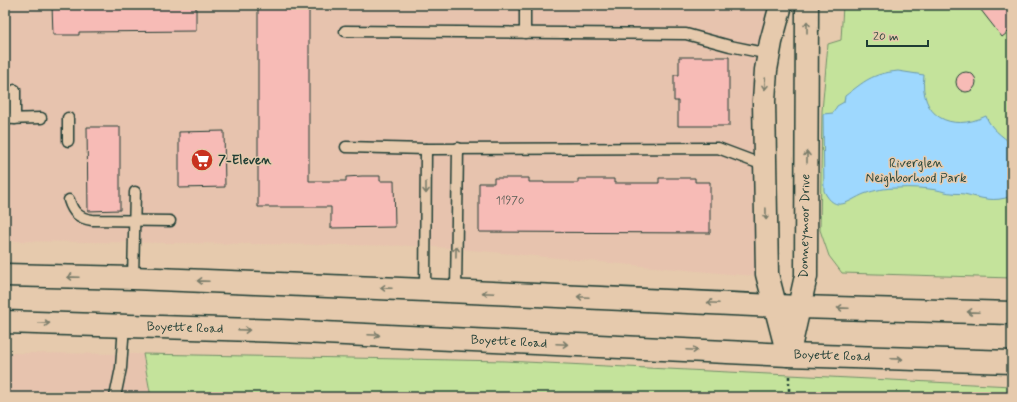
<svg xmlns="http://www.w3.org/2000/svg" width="1017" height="402" viewBox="0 0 1017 402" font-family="Mynerve,sans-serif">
	<rect width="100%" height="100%" fill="#e6caad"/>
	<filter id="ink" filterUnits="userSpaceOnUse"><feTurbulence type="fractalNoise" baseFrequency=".025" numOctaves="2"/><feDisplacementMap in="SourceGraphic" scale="8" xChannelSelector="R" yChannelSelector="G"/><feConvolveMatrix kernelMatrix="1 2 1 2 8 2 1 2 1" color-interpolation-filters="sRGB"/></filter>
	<g filter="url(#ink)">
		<g fill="#e7c3ae">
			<path d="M 5,5 L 770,5 L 756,276 L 730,274 L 427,246 L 5,241 Z"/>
			<path d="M 5,353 L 143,354 L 151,397 L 5,397 Z"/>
		</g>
		<g fill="#c4e39b" stroke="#729068">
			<path d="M 843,5 L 1012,5 L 1012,278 L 842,273 L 829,256 L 820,230 L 822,111 L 828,44 L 841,40 Z"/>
			<path d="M 143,354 L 505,361 L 1012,386 L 1012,397 L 151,397 Z"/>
		</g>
		<path fill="#9ed8fe" stroke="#6b9aad" d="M 898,71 L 924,75 C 919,116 950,133 986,116 C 990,128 1002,136 1012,144 L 1012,196 C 993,203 982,198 964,194 C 960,193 956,194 952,193 C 947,193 942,191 937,190 C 924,188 911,187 897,188 C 886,188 875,190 864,194 C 849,200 836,215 824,191 L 823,114 L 833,113 L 837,106 L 844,102 L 845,96 C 865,81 871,74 898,71 Z"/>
		<g fill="#f7bbb6" stroke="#1f3d34">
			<path d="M 52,5 L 196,5 L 196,31 L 79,32 L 79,35 L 53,35 Z"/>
			<path d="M 258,5 L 309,5 L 309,181 L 346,181 L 346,177 L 362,176 L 380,176 L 380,181 L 394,181 L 395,227 L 331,228 L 331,207 L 258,207 Z"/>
			<path d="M 977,5 L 1003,5 L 1012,16 L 1012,29 L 1002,37 Z"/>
			<path d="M 679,57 L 729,57 L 729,126 L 678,126 L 678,101 L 674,101 L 674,75 L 679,75 Z"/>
			<circle cx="966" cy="82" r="10"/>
			<path d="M 87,127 L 120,127 L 120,210 L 88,211 Z"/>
			<path d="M 224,131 L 225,187 L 179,188 L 179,132 Z"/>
			<path d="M 494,178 L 529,178 L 529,182 L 544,182 L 544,183 L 578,183 L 578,179 L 614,179 L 614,183 L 659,183 L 659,178 L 695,178 L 695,182 L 710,182 L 710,233 L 479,232 L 479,183 L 494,183 Z"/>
		</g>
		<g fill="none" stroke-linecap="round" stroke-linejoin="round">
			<g stroke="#1f3d34" stroke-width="13">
				<g id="service">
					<path d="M 345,31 L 686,34 L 730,46 L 769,54"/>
					<path d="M 525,33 L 525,5"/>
					<path d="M 5,119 L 41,118"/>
					<path d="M 15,119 L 15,90"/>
					<path d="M 68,141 L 68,118"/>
					<path d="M 346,147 L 426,149 L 718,148 L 766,166"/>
					<path d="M 69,200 C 73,213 79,218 92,220 L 170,221"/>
					<path d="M 133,278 L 135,192"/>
					<path d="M 425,290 L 426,149"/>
					<path d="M 456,291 L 458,148"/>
					<path d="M 115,397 L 121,368 L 124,325"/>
				</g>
			</g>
			<g stroke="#1f3d34" stroke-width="25">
				<g id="tertiary">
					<path d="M 781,5 L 771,42 L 766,70 L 764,101 L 767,274 L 788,355"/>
					<path d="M 789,352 L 806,276 L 807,5"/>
				</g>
			</g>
			<g stroke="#1f3d34" stroke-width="25">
				<g id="secondary">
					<path d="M 5,275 L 133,278 L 425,290 L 799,307 L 1012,313"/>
					<path d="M 5,322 L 281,331 L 788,355 L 1012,362"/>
				</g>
			</g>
			<path stroke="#1f3d34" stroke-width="2.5" stroke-dasharray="3 3" stroke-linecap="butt" d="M 789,376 L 789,397"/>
			<use href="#service" stroke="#e6caad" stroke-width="10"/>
			<use href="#tertiary" stroke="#e6caad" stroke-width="22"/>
			<use href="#secondary" stroke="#e6caad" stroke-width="22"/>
		</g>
		<defs><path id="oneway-shaft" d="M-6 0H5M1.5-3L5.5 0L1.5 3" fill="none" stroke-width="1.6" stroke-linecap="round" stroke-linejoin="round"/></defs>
		<g stroke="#797c6a">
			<use href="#oneway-shaft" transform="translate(807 27) rotate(-90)"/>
			<use href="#oneway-shaft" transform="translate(765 84) rotate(93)"/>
			<use href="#oneway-shaft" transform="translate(807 157) rotate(-90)"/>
			<use href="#oneway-shaft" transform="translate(426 188) rotate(90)"/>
			<use href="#oneway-shaft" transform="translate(766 214) rotate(89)"/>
			<use href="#oneway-shaft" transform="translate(456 252) rotate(-89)"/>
			<use href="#oneway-shaft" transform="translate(73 277) rotate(-178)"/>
			<use href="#oneway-shaft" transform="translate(203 281) rotate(-178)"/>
			<use href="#oneway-shaft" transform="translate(386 288) rotate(-178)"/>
			<use href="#oneway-shaft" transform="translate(488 293) rotate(-177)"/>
			<use href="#oneway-shaft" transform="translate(583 297) rotate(-177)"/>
			<use href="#oneway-shaft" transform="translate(713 303) rotate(-177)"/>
			<use href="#oneway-shaft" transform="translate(843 308) rotate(-178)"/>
			<use href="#oneway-shaft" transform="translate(973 312) rotate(-178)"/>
			<use href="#oneway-shaft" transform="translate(44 323) rotate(2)"/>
			<use href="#oneway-shaft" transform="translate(244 330) rotate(2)"/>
			<use href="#oneway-shaft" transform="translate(374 335) rotate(3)"/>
			<use href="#oneway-shaft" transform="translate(562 344) rotate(3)"/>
			<use href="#oneway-shaft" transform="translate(692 350) rotate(3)"/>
			<use href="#oneway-shaft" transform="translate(897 359) rotate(2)"/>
		</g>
	</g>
	<defs>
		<g id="supermarket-disc" transform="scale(1.15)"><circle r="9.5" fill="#c8321e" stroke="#e6caad"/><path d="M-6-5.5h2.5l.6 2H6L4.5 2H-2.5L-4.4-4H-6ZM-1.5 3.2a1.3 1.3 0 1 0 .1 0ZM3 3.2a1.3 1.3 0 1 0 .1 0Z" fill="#fff"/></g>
	</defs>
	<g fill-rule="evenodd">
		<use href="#supermarket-disc" x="202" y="160"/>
	</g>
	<g text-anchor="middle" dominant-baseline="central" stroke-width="3" stroke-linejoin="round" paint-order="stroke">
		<g font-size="11" fill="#555c54">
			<text x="510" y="201">11970</text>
		</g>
		<g font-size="13" font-weight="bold" fill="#1f3d34" stroke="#e6caad" text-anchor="start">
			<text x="218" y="160">7-Eleven</text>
		</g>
		<g font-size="13" fill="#274539" stroke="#e6caad">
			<text x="916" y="163">Riverglen<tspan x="916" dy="15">Neighborhood Park</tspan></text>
		</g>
		<g font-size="13" fill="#1f3d34" stroke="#e6caad">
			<text transform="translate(805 226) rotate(-89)">Donneymoor Drive</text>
			<text transform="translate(185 328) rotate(2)">Boyette Road</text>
			<text transform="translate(509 342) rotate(3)">Boyette Road</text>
			<text transform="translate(832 356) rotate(2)">Boyette Road</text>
		</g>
	</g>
	<rect width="1017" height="402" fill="none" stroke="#e6caad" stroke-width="20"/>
	<rect x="10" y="10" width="997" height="382" fill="none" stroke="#1f3d34" stroke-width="1.5" filter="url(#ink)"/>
	<path d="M867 40v6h61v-6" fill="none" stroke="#1f3d34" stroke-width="2"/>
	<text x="873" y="40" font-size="12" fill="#1f3d34" stroke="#e6caad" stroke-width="3" paint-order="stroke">20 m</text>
</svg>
